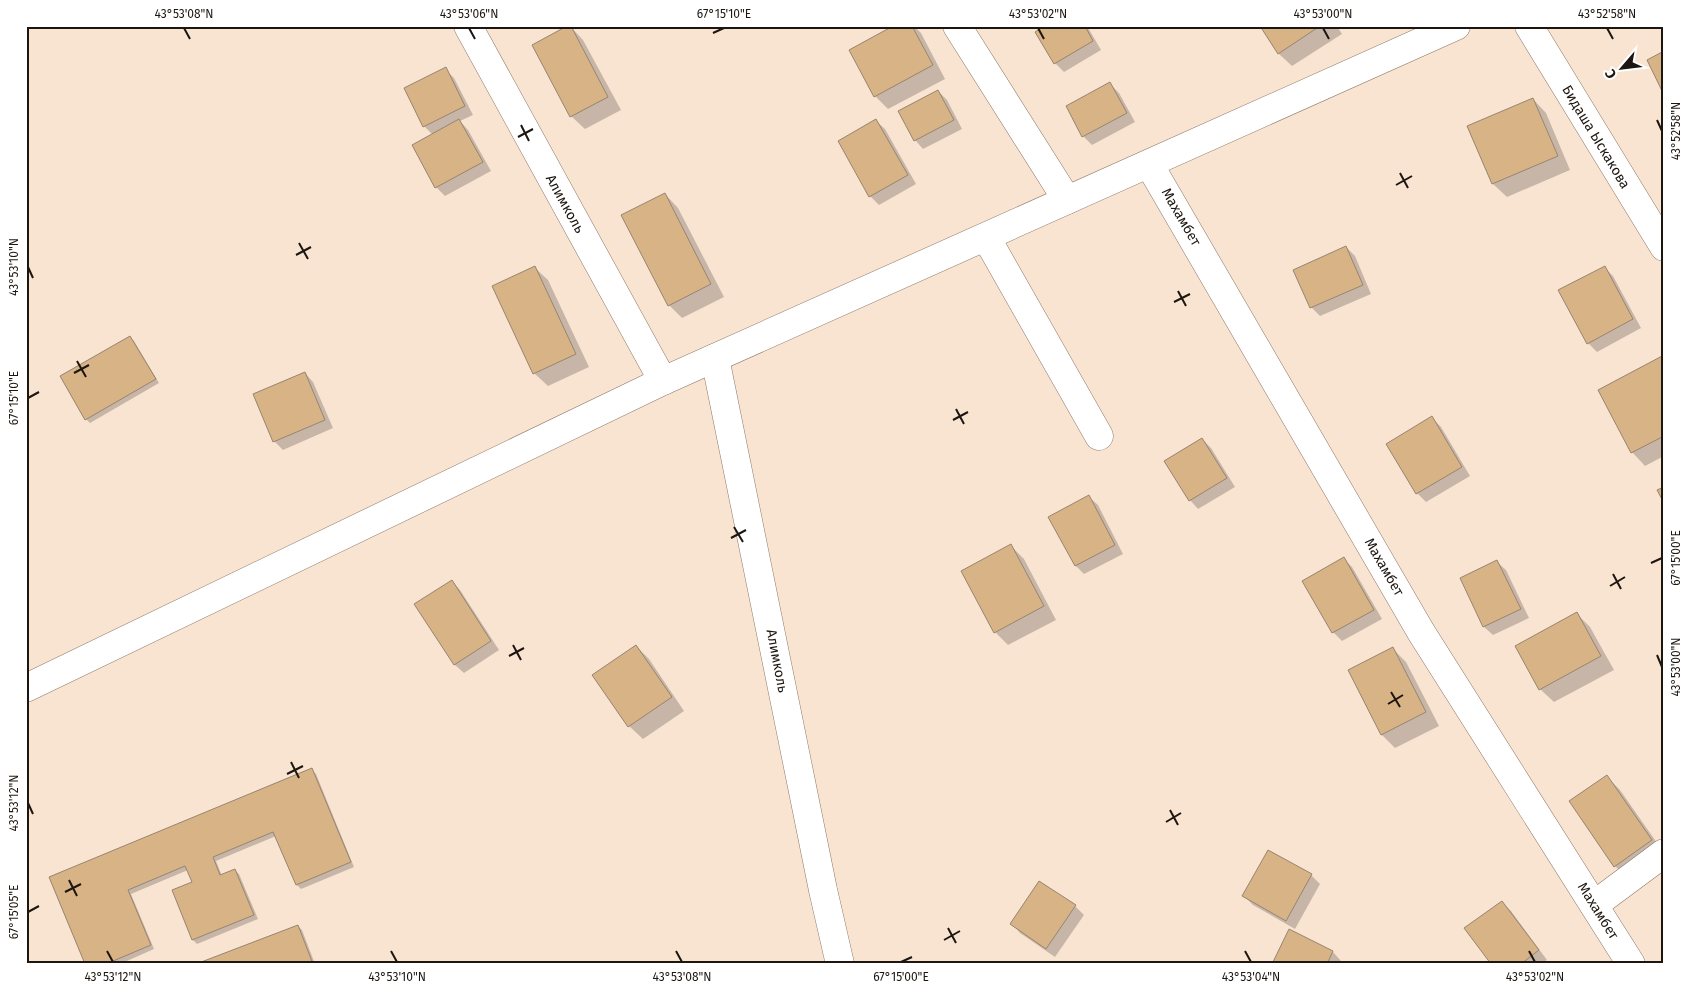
<svg xmlns="http://www.w3.org/2000/svg" width="1690" height="990" viewBox="0 0 1690 990" font-family="'Fira Sans',sans-serif">
	<rect width="100%" height="100%" fill="#f9e4d1"/>
	<g fill="#0003">
		<path d="M 570,26 L 583,40 L 621,110 L 585,129 L 571,116 Z"/>
		<path d="M 895,26 L 914,26 L 921,33 L 945,79 L 888,109 L 875,96 Z"/>
		<path d="M 1016,26 L 1025,26 L 1020,29 Z"/>
		<path d="M 1047,26 L 1087,26 L 1101,50 L 1064,72 L 1055,63 Z"/>
		<path d="M 1261,26 L 1337,26 L 1342,34 L 1292,66 L 1278,53 Z"/>
		<path d="M 445,69 L 454,78 L 473,115 L 460,121 L 468,130 L 491,171 L 445,196 L 436,187 L 433,135 L 424,126 Z"/>
		<path d="M 1110,84 L 1119,93 L 1135,122 L 1092,145 L 1083,136 Z"/>
		<path d="M 938,91 L 947,100 L 962,129 L 923,149 L 915,140 Z"/>
		<path d="M 1533,99 L 1546,113 L 1570,170 L 1507,197 L 1493,184 L 1469,126 Z"/>
		<path d="M 876,121 L 885,129 L 916,184 L 879,205 L 870,196 Z"/>
		<path d="M 665,194 L 678,208 L 724,297 L 682,318 L 669,305 Z"/>
		<path d="M 1346,247 L 1355,256 L 1371,294 L 1320,316 L 1311,307 Z"/>
		<path d="M 534,267 L 548,280 L 589,367 L 548,386 L 534,373 Z"/>
		<path d="M 1604,267 L 1613,276 L 1641,328 L 1597,352 L 1588,343 Z"/>
		<path d="M 130,337 L 134,341 L 159,383 L 90,423 L 86,419 Z"/>
		<path d="M 1664,357 L 1664,456 L 1645,466 L 1632,452 Z"/>
		<path d="M 305,373 L 313,382 L 333,428 L 283,450 L 274,441 Z"/>
		<path d="M 1432,418 L 1441,427 L 1470,476 L 1426,502 L 1417,493 Z"/>
		<path d="M 1202,439 L 1211,448 L 1235,487 L 1198,509 L 1190,500 Z"/>
		<path d="M 1089,497 L 1098,505 L 1123,554 L 1084,574 L 1076,566 Z"/>
		<path d="M 1011,546 L 1024,559 L 1056,620 L 1008,645 L 995,632 Z"/>
		<path d="M 1343,558 L 1352,567 L 1382,619 L 1342,641 L 1333,632 L 1304,581 Z"/>
		<path d="M 1497,562 L 1506,570 L 1529,618 L 1493,635 L 1484,627 L 1461,579 Z"/>
		<path d="M 452,581 L 460,590 L 499,650 L 464,673 L 455,665 Z"/>
		<path d="M 1577,614 L 1590,627 L 1614,670 L 1554,702 L 1540,689 Z"/>
		<path d="M 636,646 L 649,659 L 684,711 L 643,739 L 629,726 L 594,675 Z"/>
		<path d="M 1393,649 L 1406,662 L 1439,726 L 1395,748 L 1382,735 L 1350,671 Z"/>
		<path d="M 312,770 L 316,774 L 354,867 L 301,889 L 297,885 L 276,836 L 216,861 L 222,876 L 235,870 L 239,874 L 258,919 L 197,944 L 193,940 L 173,891 L 193,882 L 188,870 L 131,894 L 154,949 L 120,964 L 87,964 L 51,878 Z"/>
		<path d="M 1607,777 L 1620,790 L 1664,853 L 1628,879 L 1615,866 Z"/>
		<path d="M 1311,875 L 1320,884 L 1295,929 L 1253,905 L 1244,896 Z"/>
		<path d="M 1502,902 L 1511,911 L 1547,960 L 1541,964 L 1492,964 Z"/>
		<path d="M 1075,906 L 1084,915 L 1055,957 L 1020,933 L 1012,924 Z"/>
		<path d="M 298,926 L 302,930 L 315,964 L 199,964 Z"/>
		<path d="M 1333,952 L 1341,961 L 1340,964 L 1273,964 Z"/>
	</g>
	<g fill="#d8b386" stroke="#958571">
		<path d="M 567,26 L 571,26 L 608,97 L 570,117 L 532,45 Z"/>
		<path d="M 893,26 L 912,26 L 933,65 L 874,97 L 849,50 Z"/>
		<path d="M 1045,26 L 1085,26 L 1093,41 L 1054,64 L 1035,32 Z"/>
		<path d="M 1260,26 L 1320,26 L 1278,54 Z"/>
		<path d="M 1664,51 L 1664,95 L 1647,60 Z"/>
		<path d="M 446,67 L 465,106 L 423,127 L 404,88 Z"/>
		<path d="M 1110,82 L 1127,113 L 1082,137 L 1066,106 Z"/>
		<path d="M 938,90 L 954,120 L 914,141 L 898,111 Z"/>
		<path d="M 1533,98 L 1558,156 L 1492,184 L 1467,126 Z"/>
		<path d="M 459,119 L 483,162 L 435,188 L 412,145 Z"/>
		<path d="M 876,119 L 908,175 L 869,197 L 838,141 Z"/>
		<path d="M 665,193 L 711,284 L 668,306 L 621,215 Z"/>
		<path d="M 1346,246 L 1363,285 L 1310,308 L 1293,270 Z"/>
		<path d="M 535,266 L 576,354 L 533,374 L 492,286 Z"/>
		<path d="M 1605,266 L 1633,319 L 1587,344 L 1558,290 Z"/>
		<path d="M 130,336 L 156,379 L 85,420 L 60,376 Z"/>
		<path d="M 1664,355 L 1664,436 L 1631,453 L 1598,390 Z"/>
		<path d="M 305,372 L 325,420 L 273,442 L 253,394 Z"/>
		<path d="M 1432,416 L 1462,467 L 1416,494 L 1386,444 Z"/>
		<path d="M 1202,438 L 1227,478 L 1189,501 L 1164,461 Z"/>
		<path d="M 1664,487 L 1664,503 L 1657,490 Z"/>
		<path d="M 1089,495 L 1115,545 L 1075,566 L 1048,517 Z"/>
		<path d="M 1011,544 L 1044,606 L 994,633 L 961,571 Z"/>
		<path d="M 1344,557 L 1374,610 L 1332,633 L 1302,581 Z"/>
		<path d="M 1497,560 L 1521,609 L 1483,627 L 1460,578 Z"/>
		<path d="M 452,580 L 491,641 L 454,665 L 414,604 Z"/>
		<path d="M 1577,612 L 1601,656 L 1539,690 L 1515,646 Z"/>
		<path d="M 636,645 L 672,697 L 628,727 L 592,675 Z"/>
		<path d="M 1393,647 L 1426,712 L 1381,735 L 1348,670 Z"/>
		<path d="M 312,768 L 351,862 L 296,885 L 273,832 L 213,857 L 220,875 L 235,869 L 254,915 L 192,940 L 172,890 L 192,882 L 185,866 L 128,890 L 151,945 L 106,964 L 85,964 L 49,877 Z"/>
		<path d="M 1607,775 L 1652,840 L 1614,867 L 1569,801 Z"/>
		<path d="M 1268,850 L 1312,874 L 1286,921 L 1242,896 Z"/>
		<path d="M 1039,881 L 1076,905 L 1046,949 L 1010,924 Z"/>
		<path d="M 1502,901 L 1539,950 L 1521,964 L 1491,964 L 1464,928 Z"/>
		<path d="M 298,925 L 313,964 L 196,964 Z"/>
		<path d="M 1289,929 L 1333,951 L 1327,964 L 1272,964 Z"/>
	</g>
	<g fill="none" stroke-linecap="round" stroke-linejoin="round">
		<g stroke="#8e7a6a" stroke-width="29">
			<g id="minor">
				<path d="M 468,26 L 663,381"/>
				<path d="M 957,26 L 1067,200"/>
				<path d="M 1529,26 L 1664,247"/>
				<path d="M 1149,164 L 1421,632 L 1631,964"/>
				<path d="M 986,237 L 1099,436"/>
				<path d="M 715,358 L 823,890 L 840,964"/>
				<path d="M 26,688 L 663,381 L 1456,26"/>
				<path d="M 1594,905 L 1664,853"/>
			</g>
		</g>
		<use href="#minor" stroke="#fff" stroke-width="28"/>
	</g>
	<path fill="none" stroke="#1d1610" stroke-width="2" d="M 184,28 L 190,39M 469,28 L 475,39M 1038,28 L 1044,39M 1323,28 L 1329,39M 1607,28 L 1613,39M 713,33 L 724,28M 1657,120 L 1662,131M 521,125 L 529,141M 518,137 L 533,129M 1400,173 L 1408,188M 1396,185 L 1412,176M 299,243 L 308,259M 296,255 L 311,247M 28,267 L 33,278M 1178,291 L 1186,306M 1174,302 L 1190,294M 77,361 L 86,377M 74,373 L 89,365M 28,398 L 39,392M 956,409 L 964,424M 953,420 L 968,412M 734,527 L 743,542M 731,538 L 746,530M 1651,563 L 1662,558M 1613,574 L 1621,589M 1610,586 L 1625,577M 513,645 L 521,660M 1657,655 L 1662,667M 509,656 L 524,648M 1391,692 L 1400,707M 1388,704 L 1403,695M 291,762 L 299,778M 287,774 L 303,766M 28,803 L 33,814M 1170,810 L 1178,825M 1166,822 L 1181,813M 69,880 L 77,896M 65,892 L 81,884M 28,912 L 39,906M 948,928 L 956,943M 944,940 L 960,931M 107,951 L 113,962M 391,951 L 397,962M 676,951 L 682,962M 1245,951 L 1251,962M 1529,951 L 1535,962M 901,962 L 912,957"/>
	<g text-anchor="middle" dominant-baseline="central" stroke-width="4" stroke-linejoin="round" paint-order="stroke">
		<g font-size="14" fill="#1d1610" stroke="#fff">
			<text transform="translate(1596 137) rotate(59)">Бидаша Ыскакова</text>
			<text transform="translate(565 204) rotate(61)">Алимколь</text>
			<text transform="translate(1181 217) rotate(60)">Махамбет</text>
			<text transform="translate(1384 567) rotate(60)">Махамбет</text>
			<text transform="translate(777 661) rotate(79)">Алимколь</text>
			<text transform="translate(1598 911) rotate(58)">Махамбет</text>
		</g>
	</g>
	<rect width="1690" height="990" fill="none" stroke="#ffffff" stroke-width="55"/>
	<g transform="translate(1622 68) rotate(242)" stroke="#ffffff" stroke-width="4" paint-order="stroke">
	<path d="M0-4L9 19L0 12L-9 19Z" fill="#1d1610"/>
	<text y="-8" font-size="14" font-weight="bold" text-anchor="middle" fill="#1d1610">С</text>
	</g>
	<rect x="28" y="28" width="1634" height="934" fill="none" stroke="#1d1610" stroke-width="2"/>
	<g font-size="12" text-anchor="middle" fill="#1d1610">
		<text x="184" y="18">43°53'08"N</text>
		<text x="469" y="18">43°53'06"N</text>
		<text x="724" y="18">67°15'10"E</text>
		<text x="1038" y="18">43°53'02"N</text>
		<text x="1323" y="18">43°53'00"N</text>
		<text x="1607" y="18">43°52'58"N</text>
		<text transform="translate(1676 131) rotate(-90)" y="4">43°52'58"N</text>
		<text transform="translate(14 267) rotate(-90)" y="4">43°53'10"N</text>
		<text transform="translate(14 398) rotate(-90)" y="4">67°15'10"E</text>
		<text transform="translate(1676 558) rotate(-90)" y="4">67°15'00"E</text>
		<text transform="translate(1676 667) rotate(-90)" y="4">43°53'00"N</text>
		<text transform="translate(14 803) rotate(-90)" y="4">43°53'12"N</text>
		<text transform="translate(14 912) rotate(-90)" y="4">67°15'05"E</text>
		<text x="113" y="981">43°53'12"N</text>
		<text x="397" y="981">43°53'10"N</text>
		<text x="682" y="981">43°53'08"N</text>
		<text x="901" y="981">67°15'00"E</text>
		<text x="1251" y="981">43°53'04"N</text>
		<text x="1535" y="981">43°53'02"N</text>
	</g>
</svg>
